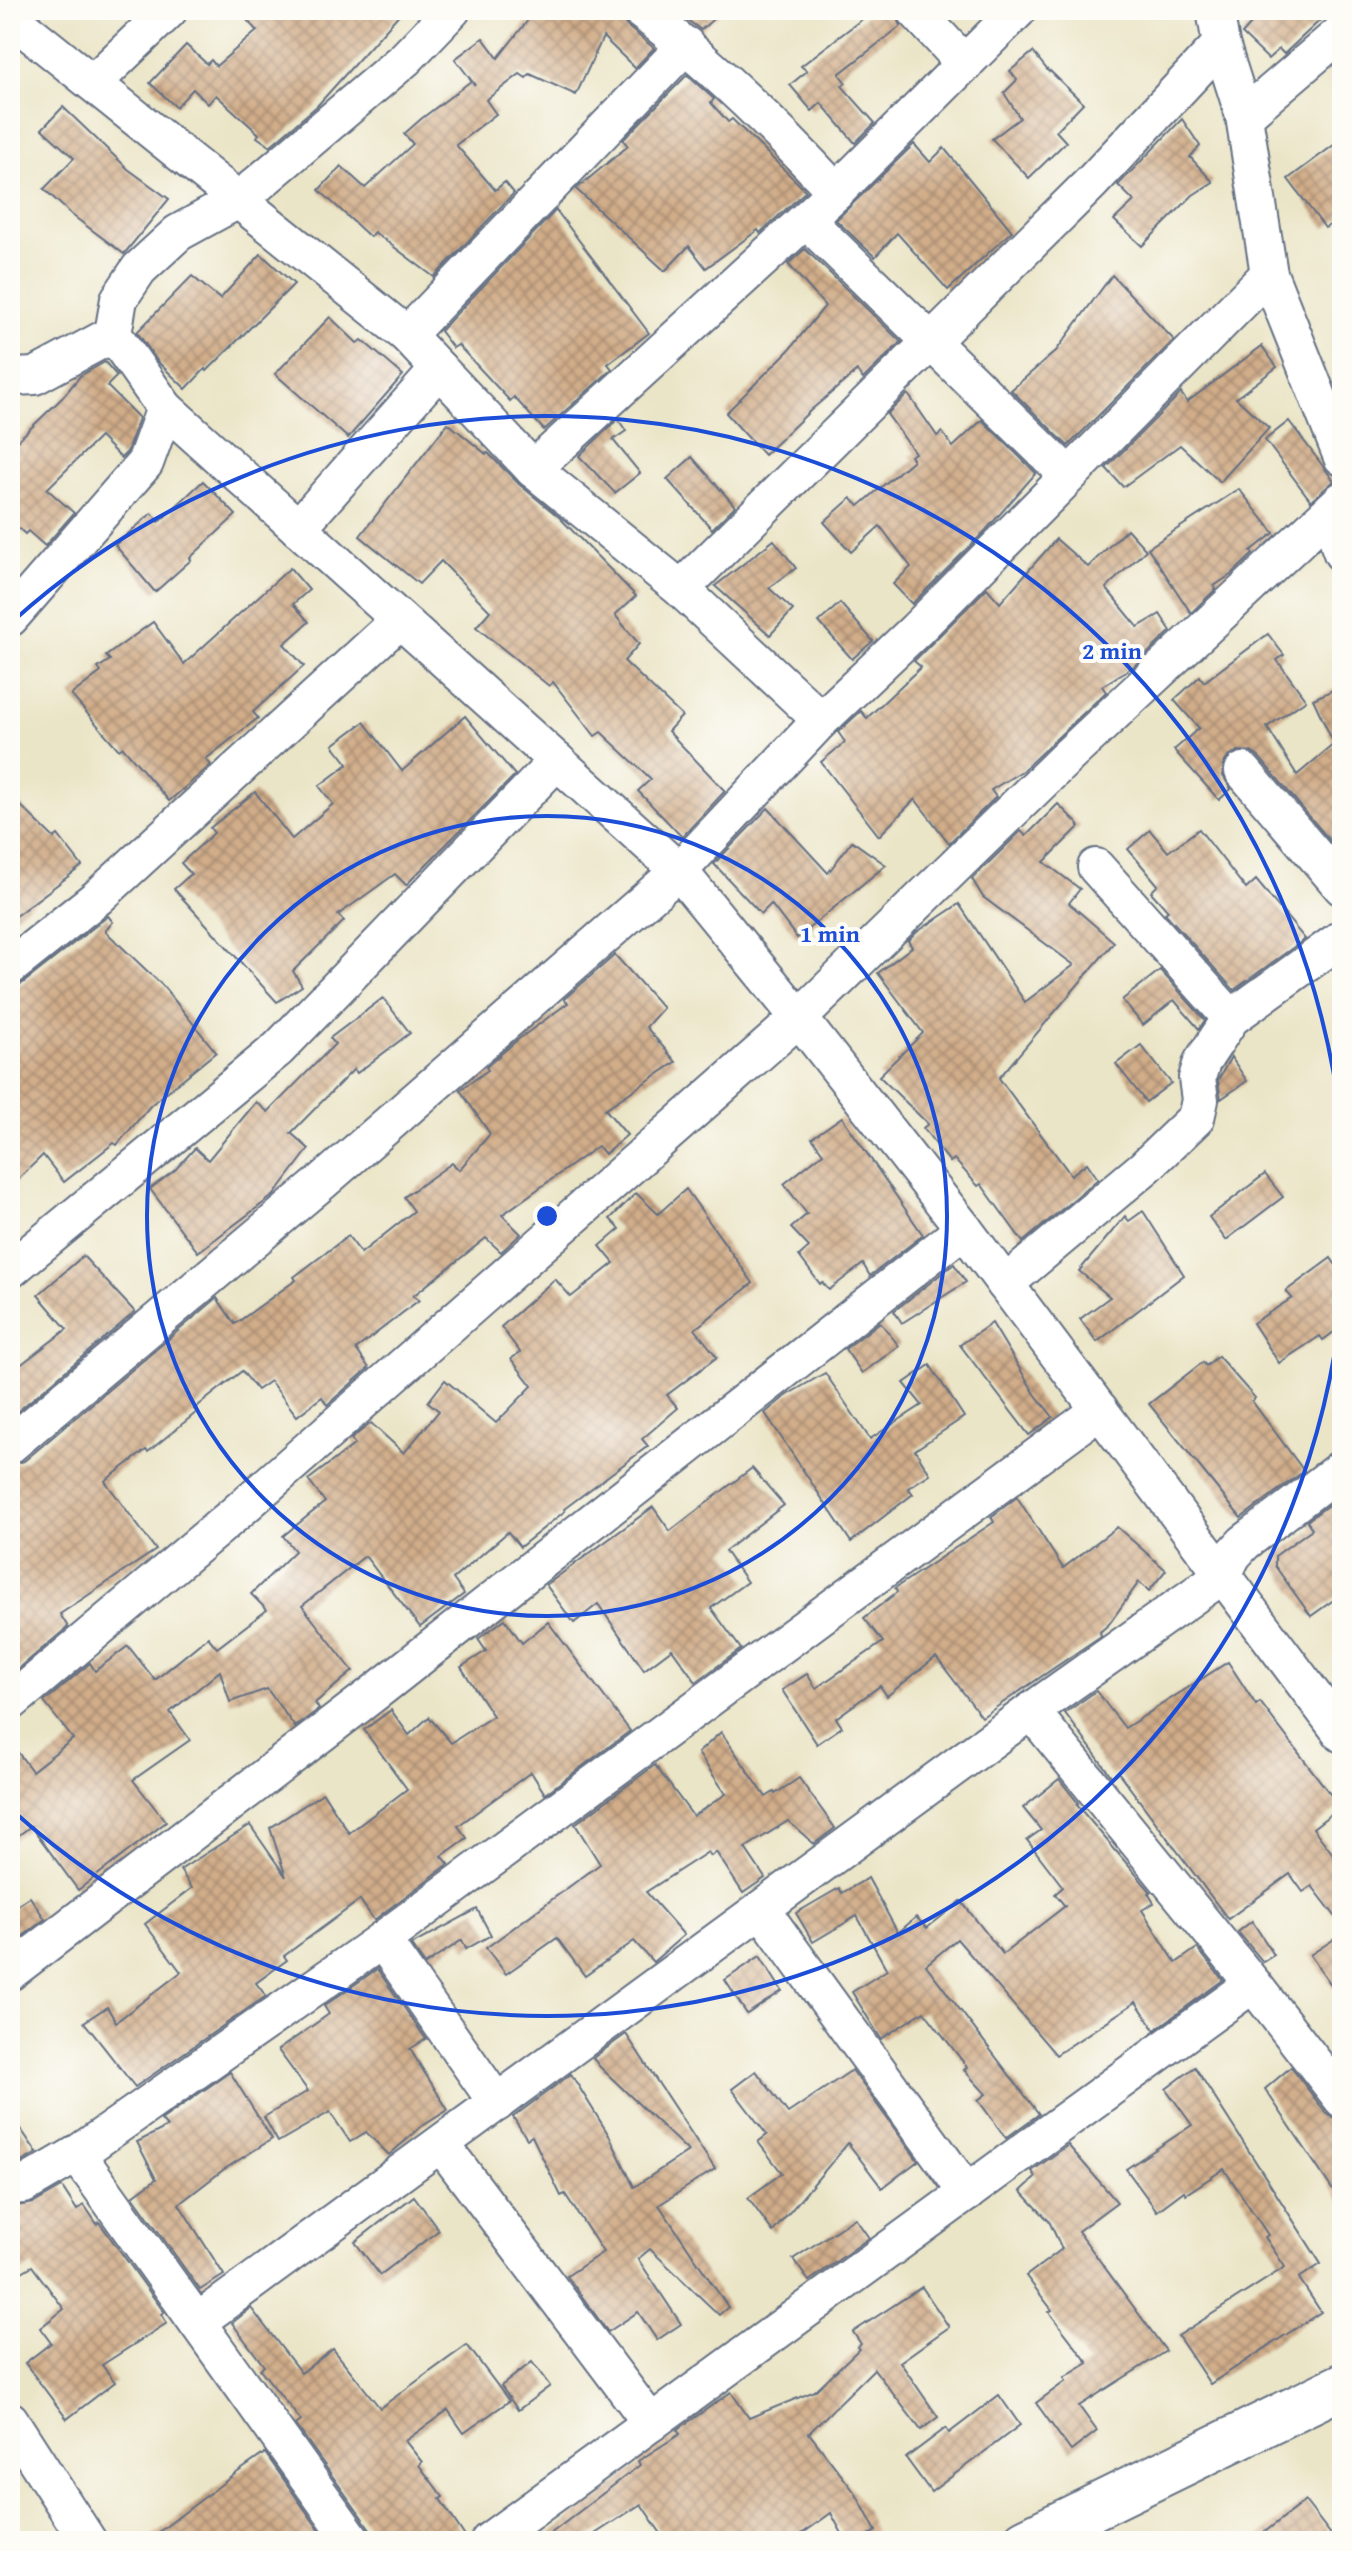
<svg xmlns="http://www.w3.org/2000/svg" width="1352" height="2551" viewBox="0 0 1352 2551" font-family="'Gentium Book Plus',serif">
	<defs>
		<pattern id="building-cross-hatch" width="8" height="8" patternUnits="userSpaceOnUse" patternTransform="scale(2)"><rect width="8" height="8" fill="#d1ad89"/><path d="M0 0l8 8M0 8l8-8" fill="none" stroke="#a98d73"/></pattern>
	</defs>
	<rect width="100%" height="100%" fill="#fdfcf7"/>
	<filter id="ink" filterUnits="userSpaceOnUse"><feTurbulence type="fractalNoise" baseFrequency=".0125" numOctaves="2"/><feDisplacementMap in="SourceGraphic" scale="16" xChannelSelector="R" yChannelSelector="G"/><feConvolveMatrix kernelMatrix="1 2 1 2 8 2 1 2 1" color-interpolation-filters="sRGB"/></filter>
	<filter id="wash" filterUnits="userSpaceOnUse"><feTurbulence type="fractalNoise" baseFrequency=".006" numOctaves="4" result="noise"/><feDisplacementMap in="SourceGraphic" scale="32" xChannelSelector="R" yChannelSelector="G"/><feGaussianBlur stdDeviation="1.8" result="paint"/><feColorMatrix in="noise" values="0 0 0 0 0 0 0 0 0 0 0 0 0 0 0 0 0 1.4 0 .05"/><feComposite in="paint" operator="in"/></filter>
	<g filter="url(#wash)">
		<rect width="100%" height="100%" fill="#ebe5c7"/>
		<g id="blocks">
			<g fill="url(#building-cross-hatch)">
				<path d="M 238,10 L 403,10 L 317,106 L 270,146 L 257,137 L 259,134 L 216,95 L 208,104 L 193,89 L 176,107 L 150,83 L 186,45 L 207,64 L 211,60 L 216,66 L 257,31 Z"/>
				<path d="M 536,10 L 619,10 L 621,19 L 627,26 L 654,48 L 635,68 L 603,37 L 576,95 L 530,74 L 526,78 L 520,74 L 486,100 L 496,114 L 456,145 L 495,190 L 505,182 L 514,193 L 434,277 L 374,232 L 370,237 L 319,190 L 341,166 L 365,188 L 413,144 L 404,134 L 421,119 L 471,81 L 475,85 L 455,59 L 483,38 L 498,58 Z"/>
				<path d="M 674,10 L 723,10 L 701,30 Z"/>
				<path d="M 874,10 L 895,10 L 901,26 L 839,74 L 846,83 L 842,86 L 875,123 L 855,143 L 821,103 L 812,111 L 790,85 L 807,71 L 801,66 Z"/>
				<path d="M 1237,10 L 1331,10 L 1284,54 L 1279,49 L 1268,59 L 1242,34 L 1251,24 Z"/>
				<path d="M 1033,52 L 1049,72 L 1050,71 L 1083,103 L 1056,131 L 1066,142 L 1029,178 L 992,139 L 1020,118 L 1004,93 L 1017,80 L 1010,71 Z"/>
				<path d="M 687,75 L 714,99 L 711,103 L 728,122 L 732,119 L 806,191 L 760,233 L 758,230 L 706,268 L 689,246 L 665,271 L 576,189 L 628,146 L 623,140 Z"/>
				<path d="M 63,107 L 128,169 L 169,199 L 124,254 L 72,215 L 44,189 L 74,158 L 42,129 Z"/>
				<path d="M 1182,119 L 1200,146 L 1190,157 L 1213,182 L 1193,195 L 1142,246 L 1114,220 L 1134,201 L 1118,185 Z"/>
				<path d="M 1342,139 L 1342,217 L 1325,228 L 1288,179 Z"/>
				<path d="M 914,144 L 930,162 L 944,148 L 1012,231 L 948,290 L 897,233 L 875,257 L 836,220 Z"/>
				<path d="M 556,210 L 649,333 L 608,364 L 612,369 L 544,430 L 514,397 L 510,401 L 458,345 L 453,348 L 440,331 Z"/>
				<path d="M 805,249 L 901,342 L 863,379 L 857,371 L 811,410 L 764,455 L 726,413 L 789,350 L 825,306 L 788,264 Z"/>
				<path d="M 261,254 L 294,284 L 207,371 L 205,369 L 186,389 L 158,362 L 137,332 L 192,276 L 220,299 Z"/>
				<path d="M 1112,275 L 1174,340 L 1068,446 L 1011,390 L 1056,351 Z"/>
				<path d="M 330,317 L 357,343 L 362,340 L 403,375 L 348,438 L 275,374 Z"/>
				<path d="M 1262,346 L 1277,367 L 1236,398 L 1269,428 L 1220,482 L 1180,445 L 1123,487 L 1106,468 L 1181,393 L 1187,402 Z"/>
				<path d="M 105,362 L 117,376 L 107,386 L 139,418 L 127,452 L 121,458 L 100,437 L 47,489 L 74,513 L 45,546 L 28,531 L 25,534 L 10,520 L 10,448 L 62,398 L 80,376 Z"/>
				<path d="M 908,394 L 937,436 L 942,432 L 953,447 L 982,420 L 1036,473 L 986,530 L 912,604 L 893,584 L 911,567 L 880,526 L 851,552 L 824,522 L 851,498 L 859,506 L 913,460 L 910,456 L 915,453 L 887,414 Z"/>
				<path d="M 618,419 L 626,431 L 613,440 L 640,473 L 615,493 L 579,456 Z"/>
				<path d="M 1289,421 L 1334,481 L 1311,501 L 1265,440 Z"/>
				<path d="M 448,423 L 486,454 L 488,453 L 520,485 L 559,517 L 636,596 L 615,615 L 639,644 L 624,661 L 682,716 L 668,731 L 725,791 L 682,837 L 638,791 L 651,779 L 601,732 L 595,736 L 553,682 L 549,686 L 476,627 L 490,611 L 441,561 L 419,584 L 360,536 Z"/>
				<path d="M 692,457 L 735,506 L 712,529 L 667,479 Z"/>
				<path d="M 203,481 L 236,515 L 190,558 L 191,560 L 155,592 L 115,545 L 152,513 L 159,522 Z"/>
				<path d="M 1239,489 L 1274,533 L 1251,551 L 1253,554 L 1232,574 L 1214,586 L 1216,589 L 1191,613 L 1148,548 Z"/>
				<path d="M 1127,529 L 1146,550 L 1106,588 L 1138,627 L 1160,614 L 1171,631 L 1134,666 L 1102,686 L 1106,692 L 1022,771 L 991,790 L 996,797 L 949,843 L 915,799 L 879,836 L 821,762 L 845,742 L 838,732 L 861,711 L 867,718 L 921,667 L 914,661 L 987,588 L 1000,603 L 1056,539 L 1088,567 Z"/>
				<path d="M 774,540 L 796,568 L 769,588 L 793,610 L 770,635 L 715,586 Z"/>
				<path d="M 290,568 L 309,590 L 293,604 L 309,622 L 284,644 L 304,666 L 253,712 L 258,718 L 206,759 L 211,765 L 169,801 L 123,747 L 119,750 L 71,695 L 101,672 L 98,668 L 110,660 L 106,656 L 153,622 L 184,664 Z"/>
				<path d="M 840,603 L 873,641 L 852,659 L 819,622 Z"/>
				<path d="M 1268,634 L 1284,655 L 1277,660 L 1306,700 L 1267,727 L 1297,775 L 1334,744 L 1313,699 L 1342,686 L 1342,855 L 1259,757 L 1251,752 L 1238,751 L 1229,756 L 1224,763 L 1223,776 L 1231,789 L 1219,800 L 1174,750 L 1199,728 L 1174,700 L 1200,676 L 1204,682 Z"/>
				<path d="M 465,716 L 515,775 L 406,885 L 395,874 L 338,915 L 344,921 L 293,971 L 302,986 L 277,1002 L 174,889 L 191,874 L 181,863 L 214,833 L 210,828 L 255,792 L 292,839 L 333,804 L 319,786 L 348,764 L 333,745 L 364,722 L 402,771 Z"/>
				<path d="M 10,795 L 54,838 L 58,835 L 82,866 L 10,920 Z"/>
				<path d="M 1058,804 L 1080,826 L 1044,862 L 1080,889 L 1069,903 L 1114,942 L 999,1078 L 1071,1175 L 1087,1163 L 1098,1179 L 1023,1242 L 981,1184 L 978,1186 L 954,1159 L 950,1162 L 923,1128 L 928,1124 L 879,1076 L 923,1033 L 878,973 L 912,947 L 908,941 L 917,932 L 959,904 L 1025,1002 L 1074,965 L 983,897 L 972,879 L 1021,831 L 1026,836 Z"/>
				<path d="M 768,808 L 828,873 L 852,841 L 886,865 L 797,938 L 771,904 L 761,914 L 714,864 Z"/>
				<path d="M 1199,829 L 1246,889 L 1256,880 L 1305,939 L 1234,990 L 1165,913 L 1168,911 L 1151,892 L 1158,885 L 1128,849 L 1150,830 L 1168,852 Z"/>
				<path d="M 108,916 L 113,922 L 105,931 L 163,986 L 216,1052 L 151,1105 L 117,1145 L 114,1143 L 64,1182 L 43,1155 L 10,1187 L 10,988 L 23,983 Z"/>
				<path d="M 615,955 L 663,1008 L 646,1027 L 676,1062 L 605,1109 L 627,1135 L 605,1154 L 598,1146 L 502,1215 L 521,1234 L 501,1252 L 486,1238 L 413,1296 L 419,1300 L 356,1349 L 369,1368 L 327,1405 L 322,1397 L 297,1416 L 270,1381 L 257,1390 L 242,1371 L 194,1409 L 197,1412 L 148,1452 L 146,1450 L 105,1481 L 156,1550 L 60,1614 L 68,1627 L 10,1676 L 10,1465 L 24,1461 L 217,1298 L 235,1324 L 296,1280 L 294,1277 L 348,1236 L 361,1253 L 414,1211 L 404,1197 L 452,1163 L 459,1170 L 490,1134 L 460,1090 L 488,1070 L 486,1067 L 516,1041 L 568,1003 L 564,999 Z"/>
				<path d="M 1160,970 L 1205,1020 L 1199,1029 L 1174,1000 L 1143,1025 L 1122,1000 Z"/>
				<path d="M 383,998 L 410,1033 L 357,1073 L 354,1069 L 291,1133 L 309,1149 L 274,1195 L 198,1252 L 150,1189 L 175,1170 L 195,1148 L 208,1160 L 256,1102 L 268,1112 L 335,1044 L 330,1038 Z"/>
				<path d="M 1141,1045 L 1171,1083 L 1146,1102 L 1116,1064 Z"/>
				<path d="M 1231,1057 L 1247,1081 L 1221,1099 L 1218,1080 Z"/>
				<path d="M 842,1117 L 923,1235 L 870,1276 L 863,1264 L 829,1290 L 822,1282 L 820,1284 L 799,1256 L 809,1247 L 791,1228 L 807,1214 L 784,1184 L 823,1153 L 812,1138 Z"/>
				<path d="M 1265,1174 L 1283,1197 L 1226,1240 L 1209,1217 Z"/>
				<path d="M 686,1189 L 753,1283 L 695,1329 L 717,1357 L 667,1395 L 678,1408 L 642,1439 L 648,1446 L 564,1509 L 565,1511 L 520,1547 L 508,1532 L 453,1579 L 464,1594 L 420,1627 L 365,1556 L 302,1606 L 353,1671 L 315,1703 L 319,1709 L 295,1727 L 267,1689 L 230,1702 L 220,1671 L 170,1712 L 190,1740 L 133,1780 L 166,1822 L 78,1890 L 31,1826 L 10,1842 L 10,1742 L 32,1771 L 73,1739 L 44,1702 L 90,1663 L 95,1671 L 128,1646 L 155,1680 L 208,1637 L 217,1648 L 267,1610 L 251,1594 L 295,1551 L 283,1536 L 325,1502 L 308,1480 L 355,1444 L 351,1439 L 371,1423 L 404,1453 L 439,1411 L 428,1402 L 445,1380 L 496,1423 L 532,1386 L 511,1359 L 520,1352 L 501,1327 L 555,1279 L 571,1297 L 614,1263 L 600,1246 L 620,1229 L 610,1219 L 636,1193 L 658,1214 Z"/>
				<path d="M 1143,1211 L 1184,1275 L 1097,1342 L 1080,1319 L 1110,1297 L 1079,1271 L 1125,1216 L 1129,1221 Z"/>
				<path d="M 83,1256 L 135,1312 L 10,1418 L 10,1373 L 67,1329 L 38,1295 Z"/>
				<path d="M 1331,1258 L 1342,1274 L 1342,1326 L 1323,1340 L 1320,1336 L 1279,1363 L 1253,1323 L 1292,1298 L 1286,1291 Z"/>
				<path d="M 954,1264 L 966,1282 L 902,1323 L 894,1311 Z"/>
				<path d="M 880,1322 L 899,1346 L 862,1373 L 845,1349 Z"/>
				<path d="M 992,1323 L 1035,1394 L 1053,1417 L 1029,1435 L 960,1345 Z"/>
				<path d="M 1218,1356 L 1255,1398 L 1252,1401 L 1304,1471 L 1241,1518 L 1149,1404 L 1203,1362 L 1206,1366 Z"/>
				<path d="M 930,1365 L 964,1417 L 915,1450 L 930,1474 L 908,1488 L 913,1494 L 851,1542 L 765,1413 L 787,1395 L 825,1373 L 870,1439 L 922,1405 L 904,1383 Z"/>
				<path d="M 752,1468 L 784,1505 L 725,1551 L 747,1582 L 711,1608 L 741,1649 L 696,1682 L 672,1649 L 644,1670 L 598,1604 L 574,1623 L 546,1585 L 653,1507 L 670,1531 Z"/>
				<path d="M 1017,1497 L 1063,1568 L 1117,1527 L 1166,1570 L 1149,1591 L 1139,1582 L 1109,1624 L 1100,1632 L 1101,1636 L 982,1717 L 936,1657 L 887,1696 L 880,1686 L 836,1718 L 842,1727 L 817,1744 L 782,1690 L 807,1674 L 816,1688 L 883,1642 L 864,1618 L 897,1592 L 895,1588 L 994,1522 L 991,1517 Z"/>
				<path d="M 1331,1503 L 1337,1511 L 1342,1508 L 1342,1594 L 1311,1616 L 1275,1566 L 1275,1556 L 1312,1529 L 1307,1521 Z"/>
				<path d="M 505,1619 L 522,1643 L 548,1622 L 630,1731 L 545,1794 L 531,1772 L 458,1826 L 467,1838 L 442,1856 L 449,1864 L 374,1920 L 360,1900 L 284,1956 L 287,1960 L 256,1983 L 266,1996 L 135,2087 L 84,2022 L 107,2007 L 116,2022 L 181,1972 L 145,1924 L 192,1888 L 180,1870 L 250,1825 L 286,1877 L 270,1828 L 323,1793 L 349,1833 L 407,1789 L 364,1730 L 391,1710 L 409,1735 L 429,1717 L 451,1743 L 493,1716 L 461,1667 L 486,1651 L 478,1639 Z"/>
				<path d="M 1228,1662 L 1256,1705 L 1260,1702 L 1340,1807 L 1313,1828 L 1342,1866 L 1342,1925 L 1312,1886 L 1303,1892 L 1290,1874 L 1228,1919 L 1118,1772 L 1112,1777 L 1065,1713 L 1096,1691 L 1125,1728 Z"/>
				<path d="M 721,1732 L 766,1797 L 774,1792 L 775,1794 L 799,1778 L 835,1828 L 814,1844 L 788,1821 L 745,1848 L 765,1878 L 743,1893 L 716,1852 L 711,1856 L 708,1852 L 646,1892 L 684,1935 L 653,1962 L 634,1941 L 585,1976 L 557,1938 L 506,1974 L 486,1948 L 600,1864 L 575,1824 L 655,1765 L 693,1816 L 726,1794 L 698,1753 Z"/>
				<path d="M 1059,1779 L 1078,1803 L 1076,1804 L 1151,1892 L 1148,1893 L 1154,1903 L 1142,1910 L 1176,1963 L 1197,1948 L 1223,1980 L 1155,2030 L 1136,2002 L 1056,2055 L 957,1939 L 926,1965 L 1039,2114 L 1006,2138 L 978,2100 L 986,2094 L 964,2070 L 967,2067 L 924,2011 L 881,2039 L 852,1992 L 887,1970 L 857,1916 L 813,1942 L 796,1913 L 839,1888 L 842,1893 L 868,1878 L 898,1933 L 916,1917 L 927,1928 L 961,1901 L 1003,1954 L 1065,1906 L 1055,1894 L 1063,1887 L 1027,1840 L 1041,1830 L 1023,1808 Z"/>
				<path d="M 30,1897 L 45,1919 L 10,1946 L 10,1910 Z"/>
				<path d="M 477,1909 L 491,1935 L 466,1949 L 462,1940 L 425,1965 L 411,1945 Z"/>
				<path d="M 1252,1921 L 1274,1955 L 1263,1962 L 1238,1932 Z"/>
				<path d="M 1342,1934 L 1342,2000 L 1310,1955 Z"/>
				<path d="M 760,1956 L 782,1991 L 747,2014 L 725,1980 Z"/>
				<path d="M 377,1969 L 426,2039 L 410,2049 L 448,2110 L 421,2127 L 389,2155 L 366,2132 L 350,2142 L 330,2112 L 278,2142 L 264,2117 L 308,2091 L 278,2050 L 329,2014 L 324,2006 Z"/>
				<path d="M 626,2034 L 715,2169 L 659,2205 L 728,2307 L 719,2315 L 650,2249 L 638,2259 L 681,2324 L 657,2340 L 638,2312 L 608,2332 L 567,2276 L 603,2252 L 565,2194 L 561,2196 L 532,2136 L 527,2139 L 513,2117 L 571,2074 L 610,2137 L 634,2187 L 688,2151 L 600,2067 L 593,2058 Z"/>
				<path d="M 1195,2067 L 1321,2264 L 1299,2278 L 1321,2312 L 1210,2384 L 1178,2336 L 1285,2267 L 1265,2237 L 1268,2235 L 1224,2169 L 1186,2194 L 1184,2191 L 1157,2211 L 1126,2169 L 1192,2125 L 1166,2089 Z"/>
				<path d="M 1291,2067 L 1325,2112 L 1333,2118 L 1342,2120 L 1342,2204 L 1265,2089 Z"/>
				<path d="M 852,2070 L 918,2161 L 882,2188 L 848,2143 L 773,2232 L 748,2198 L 782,2173 L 758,2142 L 767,2135 L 732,2089 L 756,2071 L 788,2113 Z"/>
				<path d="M 230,2072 L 272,2139 L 223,2170 L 179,2204 L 224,2275 L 200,2290 L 133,2196 L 156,2179 L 137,2142 L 167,2127 L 161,2120 Z"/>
				<path d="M 10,2113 L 37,2153 L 18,2164 L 10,2165 Z"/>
				<path d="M 1068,2145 L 1117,2202 L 1078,2231 L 1166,2351 L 1079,2406 L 1097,2431 L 1071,2451 L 1036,2403 L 1066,2381 L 1064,2378 L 1088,2363 L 1049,2312 L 1052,2310 L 1026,2276 L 1062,2249 L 1049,2221 L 1021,2191 L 1036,2177 L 1032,2171 Z"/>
				<path d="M 62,2187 L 77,2210 L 84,2205 L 97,2224 L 99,2222 L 164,2312 L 161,2314 L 167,2323 L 102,2365 L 115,2382 L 67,2419 L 25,2363 L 51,2343 L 40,2328 L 64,2309 L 32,2266 L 10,2279 L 10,2207 L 34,2203 Z"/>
				<path d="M 414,2196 L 439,2230 L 380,2275 L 355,2242 Z"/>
				<path d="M 855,2218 L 869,2238 L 809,2281 L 793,2259 Z"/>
				<path d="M 922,2287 L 949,2327 L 900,2362 L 938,2417 L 921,2430 L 874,2369 L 809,2433 L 856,2494 L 876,2531 L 858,2541 L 846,2541 L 831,2513 L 792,2541 L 666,2541 L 641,2504 L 584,2541 L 541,2541 L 640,2465 L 638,2461 L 680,2434 L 677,2430 L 731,2392 L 749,2418 L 815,2391 L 859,2349 L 857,2347 L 861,2344 L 853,2332 Z"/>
				<path d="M 251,2308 L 301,2373 L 333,2349 L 380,2408 L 467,2345 L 509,2401 L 464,2433 L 448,2410 L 405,2441 L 422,2462 L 419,2465 L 443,2497 L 440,2499 L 468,2541 L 374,2541 L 370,2529 L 296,2425 L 301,2421 L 260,2369 L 264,2366 L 232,2323 Z"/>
				<path d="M 532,2362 L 550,2386 L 518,2410 L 501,2386 Z"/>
				<path d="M 999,2395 L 1020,2425 L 931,2492 L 906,2458 L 946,2428 L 949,2433 Z"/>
				<path d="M 265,2453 L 327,2541 L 147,2541 L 235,2474 Z"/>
				<path d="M 1305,2501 L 1336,2541 L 1253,2541 Z"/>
			</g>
		</g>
	</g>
	<g filter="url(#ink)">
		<use href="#blocks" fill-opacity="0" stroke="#646f83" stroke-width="2"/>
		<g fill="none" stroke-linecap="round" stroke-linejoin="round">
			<g stroke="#646f83" stroke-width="40">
				<g id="minor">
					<path d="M 640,10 C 712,64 775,126 836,192"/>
					<path d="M 915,10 L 965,64"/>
					<path d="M 1215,10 L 1221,44 L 1244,116 L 1269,274 L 1342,457"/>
					<path d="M 10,17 L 407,335 L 533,469 L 681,589 L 821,720"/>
					<path d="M 93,83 L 169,10"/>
					<path d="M 1244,116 L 1342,32"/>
					<path d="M 806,220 L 1068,475"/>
					<path d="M 407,335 L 686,45"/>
					<path d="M 10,373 L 14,377 L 35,376 L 113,334"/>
					<path d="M 165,408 L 679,871 L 799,1018 L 964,1229 L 1342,1734"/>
					<path d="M 533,469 L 836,192 L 1018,10"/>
					<path d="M 298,528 L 439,369"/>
					<path d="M 1342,535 L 1339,545 L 1342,553"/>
					<path d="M 681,589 L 1091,183 L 1221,44"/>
					<path d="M 10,618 L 145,463 L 165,408 L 113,334 L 119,299 L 139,269 L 178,233 L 240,199 L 406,58 L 452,10"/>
					<path d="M 1243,771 L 1342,887"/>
					<path d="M 1096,867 L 1231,1018"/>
					<path d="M 10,967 L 98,897 L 400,620"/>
					<path d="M 10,1270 L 278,1049 L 557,761"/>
					<path d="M 1005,1284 L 1145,1167 L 1196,1118 L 1200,1100 L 1197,1078 L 1202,1062 L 1231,1018 L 1342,938"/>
					<path d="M 10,1445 L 322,1182 L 679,871 L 821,720 L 916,630 L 1269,274"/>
					<path d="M 10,1703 L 236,1513 L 799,1018 L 1067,757 L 1342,500"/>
					<path d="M 1031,1711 L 1253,1984 L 1342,2099"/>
					<path d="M 761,1909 L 967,2193"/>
					<path d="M 382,1940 L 497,2103"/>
					<path d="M 10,1972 L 382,1687 L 964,1229"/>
					<path d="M 441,2144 L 651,2423"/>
					<path d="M 77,2154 L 353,2541"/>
					<path d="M 10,2186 L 24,2185 L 77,2154 L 382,1940 L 1100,1410"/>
					<path d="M 197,2322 L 1031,1711 L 1223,1575 L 1233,1555 L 1244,1543 L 1342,1468"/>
					<path d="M 10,2420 L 88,2541"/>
					<path d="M 489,2541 L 1253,1984"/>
				</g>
			</g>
			<g stroke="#646f83" stroke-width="48">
				<path id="tertiary" d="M 1025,2541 L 1342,2386"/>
			</g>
			<use href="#minor" stroke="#fff" stroke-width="36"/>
			<use href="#tertiary" stroke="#fff" stroke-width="44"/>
		</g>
	</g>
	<g fill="none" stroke="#1d4ed8" stroke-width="4">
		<circle cx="547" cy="1216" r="400"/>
		<path d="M1342 1300A799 799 0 0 1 12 1810M12 622A799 799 0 0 1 1342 1132"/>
	</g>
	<circle cx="547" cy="1216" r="12" fill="#1d4ed8" stroke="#fdfcf7" stroke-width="4"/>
	<g font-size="24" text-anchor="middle" font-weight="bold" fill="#1d4ed8" stroke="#fdfcf7" stroke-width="8" stroke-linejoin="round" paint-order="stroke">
		<text x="1112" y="659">2 min</text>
		<text x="830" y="942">1 min</text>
	</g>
	<rect width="1352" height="2551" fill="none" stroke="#fdfcf7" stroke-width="40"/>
</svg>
